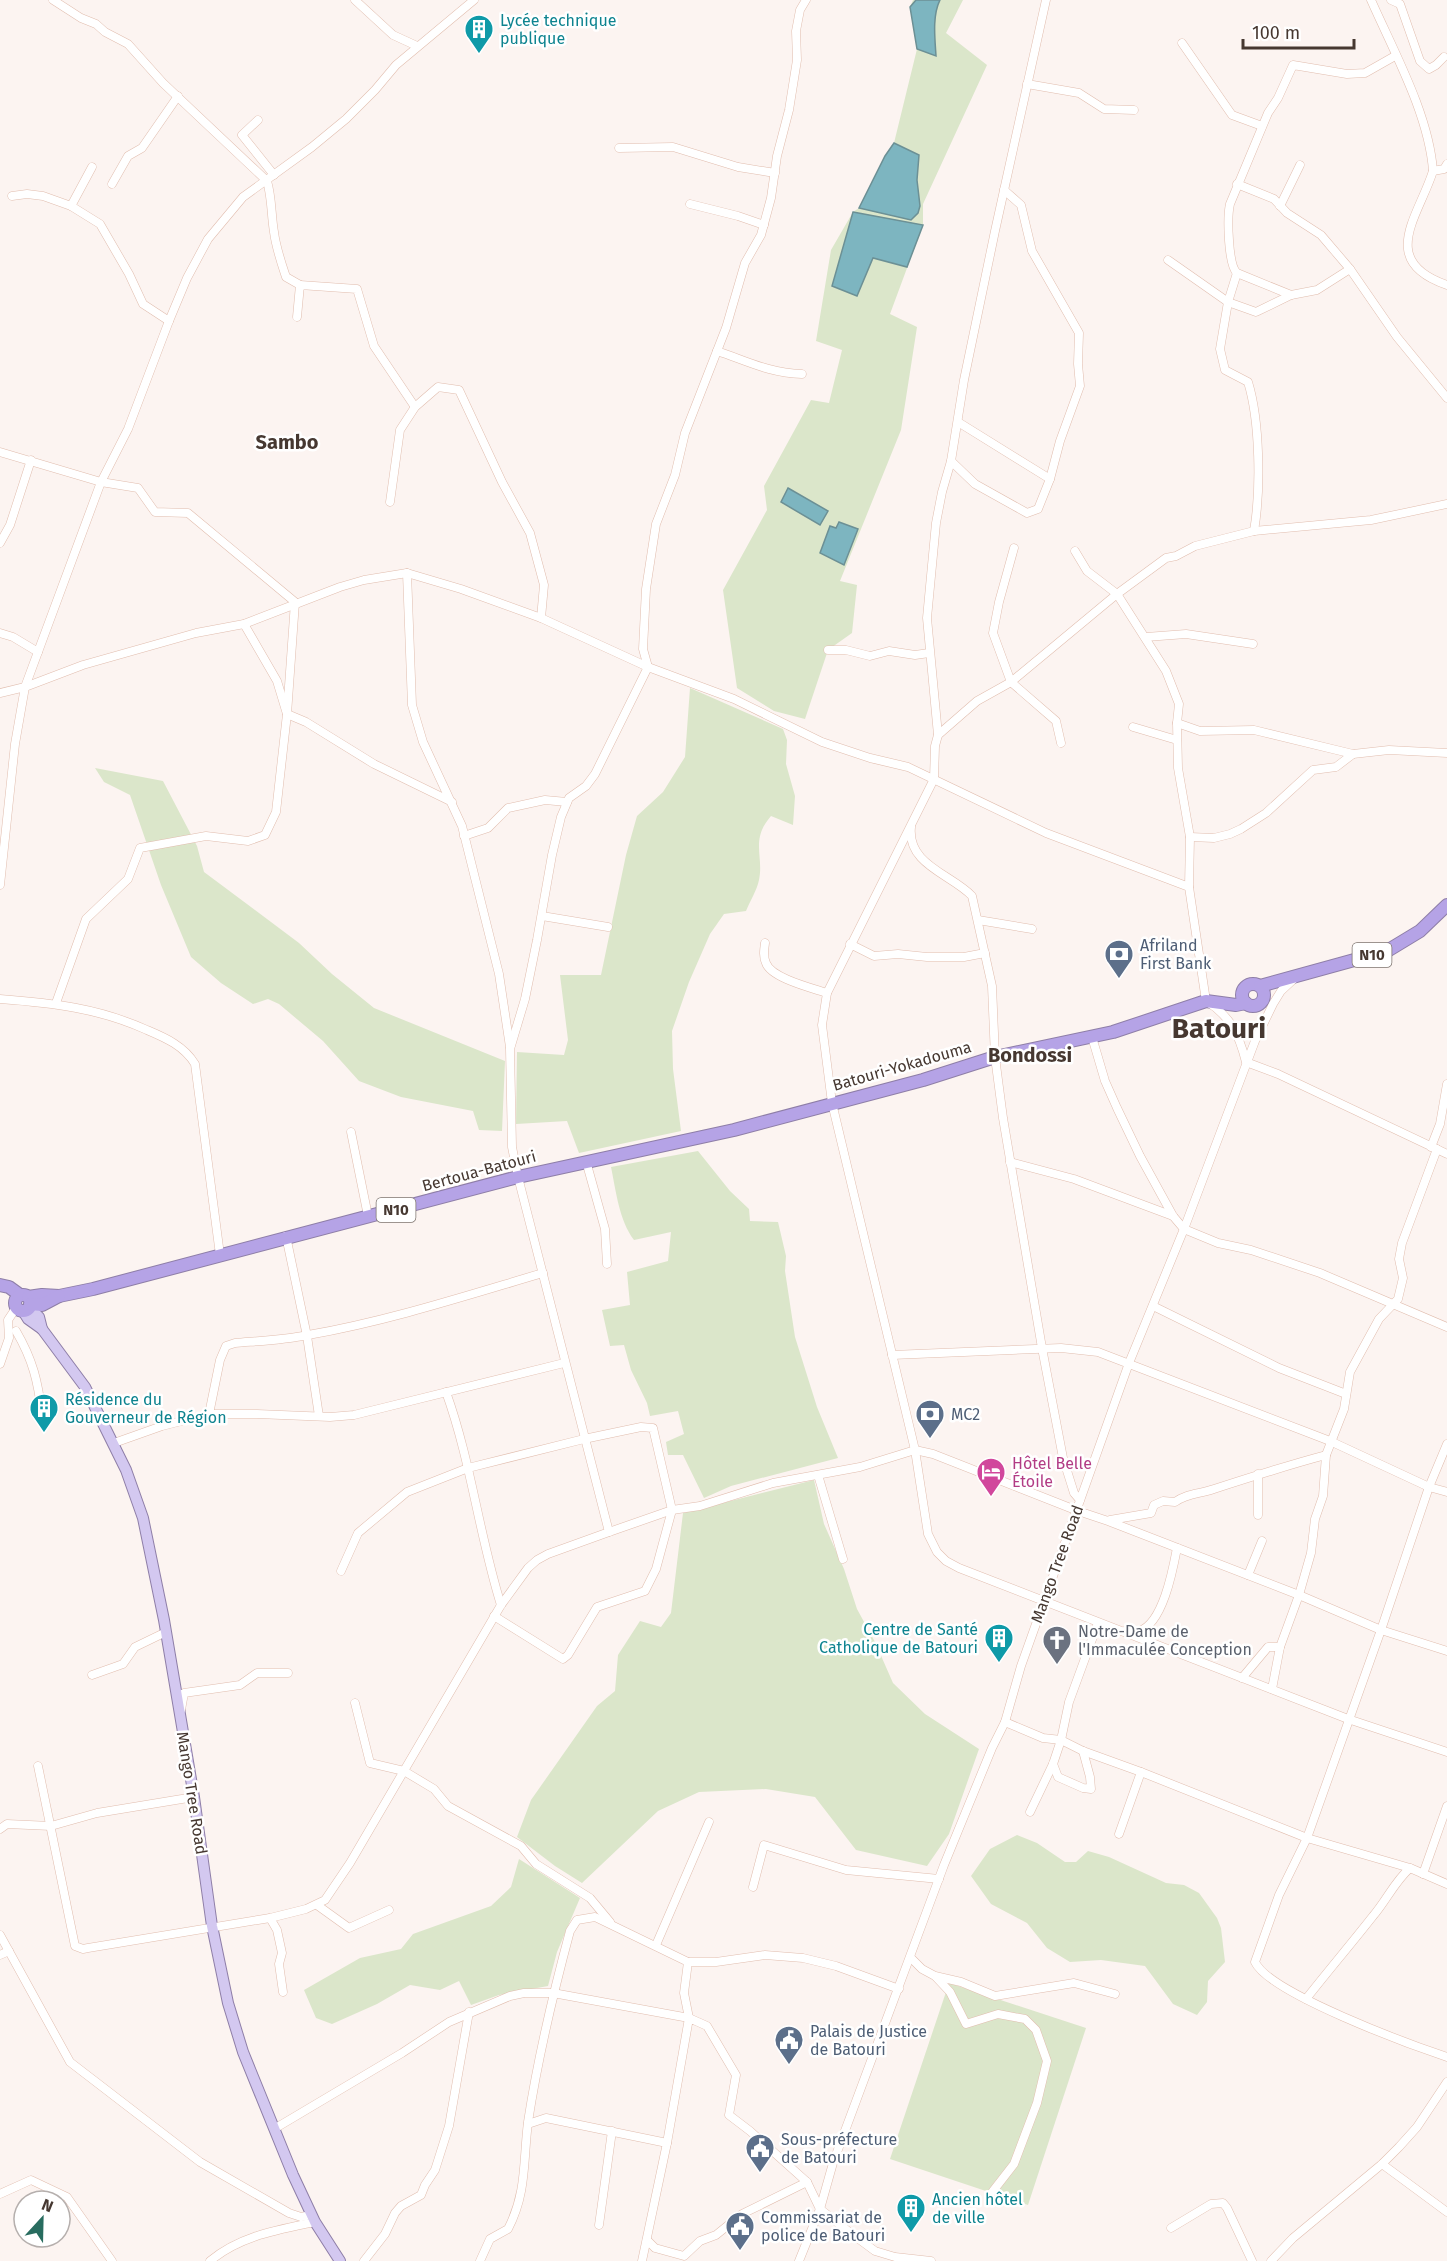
<svg xmlns="http://www.w3.org/2000/svg" width="1447" height="2261" viewBox="0 0 1447 2261" font-family="'Fira Sans',sans-serif">
	<rect width="100%" height="100%" fill="#fcf4f1"/>
	<g fill="#dbe6ca">
		<path d="M 913,0 L 963,0 L 946,33 L 987,65 L 923,204 L 923,225 L 890,314 L 917,327 L 901,430 L 840,581 L 857,585 L 852,633 L 828,650 L 805,719 L 774,711 L 737,688 L 723,590 L 767,510 L 764,486 L 811,400 L 829,403 L 842,350 L 816,341 L 831,250 L 853,212 L 859,208 L 885,156 L 894,143 L 917,49 L 910,7 Z"/>
		<path d="M 690,688 L 783,729 L 787,740 L 786,764 L 795,796 L 793,825 L 771,816 C 750,840 764,856 759,880 C 757,890 750,901 746,911 L 724,914 L 710,934 L 689,982 L 672,1031 L 673,1069 L 681,1131 L 579,1153 L 567,1121 L 516,1124 L 517,1052 L 564,1055 L 568,1040 L 560,975 L 601,975 L 626,855 L 637,816 L 663,792 L 685,757 Z"/>
		<path d="M 95,768 L 163,781 L 197,846 L 204,872 L 299,943 L 332,974 L 374,1008 L 505,1061 L 502,1131 L 479,1130 L 473,1111 L 401,1097 L 359,1081 L 323,1041 L 279,1004 L 268,999 L 253,1004 L 221,983 L 191,957 L 161,885 L 130,795 L 104,782 Z"/>
		<path d="M 698,1151 L 730,1191 L 749,1209 L 750,1221 L 778,1222 L 786,1256 L 785,1271 L 795,1337 L 817,1407 L 838,1458 L 731,1486 L 704,1498 L 683,1455 L 668,1455 L 666,1442 L 684,1434 L 678,1411 L 650,1416 L 647,1403 L 631,1370 L 624,1345 L 610,1346 L 602,1310 L 630,1305 L 627,1272 L 668,1261 L 671,1232 L 634,1240 C 619,1220 616,1191 611,1167 Z"/>
		<path d="M 814,1480 L 824,1524 L 844,1569 L 857,1609 L 875,1642 L 893,1683 L 925,1714 L 979,1749 L 949,1834 L 927,1866 L 856,1850 L 815,1797 L 766,1789 L 699,1792 L 658,1811 L 582,1883 L 555,1866 L 517,1837 L 531,1800 L 597,1706 L 615,1691 L 618,1655 L 640,1621 L 661,1627 L 671,1613 L 683,1513 Z"/>
		<path d="M 1017,1835 L 1037,1843 L 1065,1862 L 1076,1862 L 1088,1851 L 1109,1857 L 1166,1883 L 1184,1885 L 1199,1893 L 1217,1918 L 1221,1928 L 1225,1962 L 1208,1981 L 1207,2002 L 1197,2015 L 1173,2004 L 1145,1966 L 1101,1960 L 1070,1962 L 1047,1948 L 1027,1923 L 991,1904 L 971,1876 L 990,1849 Z"/>
		<path d="M 519,1859 L 580,1898 L 557,1952 L 548,1986 L 499,1995 L 471,2005 L 459,1981 L 440,1990 L 410,1985 L 377,2004 L 332,2024 L 316,2018 L 304,1990 L 360,1958 L 401,1949 L 413,1934 L 491,1906 L 511,1887 Z"/>
		<path d="M 949,1983 L 1086,2028 L 1028,2205 L 890,2159 Z"/>
	</g>
	<g fill="#7db5c0" stroke="#6c9095" stroke-width="1.5">
		<path d="M 916,0 L 940,0 C 932,16 935,39 936,56 L 917,49 L 910,7 Z"/>
		<path d="M 894,143 L 919,155 L 917,180 L 920,206 L 918,213 L 911,220 L 859,208 L 885,156 Z"/>
		<path d="M 853,212 L 923,225 L 907,267 L 873,258 L 857,296 L 832,286 Z"/>
		<path d="M 788,488 L 828,511 L 820,525 L 781,502 Z"/>
		<path d="M 839,522 L 858,529 L 844,565 L 820,553 L 830,526 L 836,528 Z"/>
	</g>
	<g fill="none" stroke-linecap="round" stroke-linejoin="round">
		<g stroke="#e1bdae" stroke-width="9">
			<g id="minor">
				<path d="M 53,0 L 81,18 L 96,24 L 105,32 L 128,44 L 163,83 L 267,181 C 272,198 271,214 274,232 C 276,248 281,262 286,277 L 300,285"/>
				<path d="M 355,0 L 393,35 L 417,46"/>
				<path d="M 1046,0 L 995,231 L 964,380 L 951,461 L 942,492 L 936,523 L 927,618 L 938,735 L 935,746 L 934,779 L 827,993 L 822,1025 L 832,1103 L 915,1450 L 928,1534 L 937,1552 L 946,1561 L 959,1568 L 1348,1719 L 1447,1752"/>
				<path d="M 1371,0 C 1394,52 1429,115 1433,171 L 1444,169 L 1447,164"/>
				<path d="M 1391,0 L 1400,4 L 1420,61 L 1429,69 L 1436,65 L 1444,57"/>
				<path d="M 1182,43 L 1232,115 L 1262,126"/>
				<path d="M 1027,84 L 1079,93 L 1104,109 L 1134,110"/>
				<path d="M 258,120 L 242,135 L 274,175"/>
				<path d="M 619,148 L 673,147 L 738,167 L 775,173"/>
				<path d="M 1433,171 C 1419,216 1377,261 1447,285"/>
				<path d="M 112,184 L 128,156 L 142,148 L 178,96"/>
				<path d="M 1237,184 L 1274,199 L 1287,213 L 1321,235 L 1350,269 L 1397,337 L 1447,398"/>
				<path d="M 12,196 L 27,194 L 43,196 L 71,206 L 100,224 L 129,274 L 143,304 L 169,321"/>
				<path d="M 690,204 L 738,216 L 764,225"/>
				<path d="M 71,206 L 92,167"/>
				<path d="M 1280,206 L 1300,165"/>
				<path d="M 1168,260 L 1228,302 L 1256,312 L 1291,295 L 1317,290 L 1350,269"/>
				<path d="M 1237,273 L 1228,302 L 1220,349 L 1225,370 L 1248,382 C 1260,421 1261,490 1254,531"/>
				<path d="M 1291,295 L 1237,273 C 1228,265 1227,217 1230,204 L 1268,113 L 1278,98 L 1293,65 L 1347,74 L 1365,73 L 1395,56"/>
				<path d="M 297,317 L 300,285 L 357,289 L 374,346 L 415,407"/>
				<path d="M 717,351 C 747,361 769,373 802,374"/>
				<path d="M 958,422 L 1050,479"/>
				<path d="M 0,452 L 101,482 L 138,488 L 155,512 L 188,513 L 295,602 L 287,714 L 276,812 L 265,835 L 248,841 L 206,836 L 140,848 L 128,879 L 86,919 L 56,1003"/>
				<path d="M 951,461 L 975,484 L 1027,513 L 1038,509 L 1050,479 L 1060,441 L 1080,386 L 1078,364 L 1079,333 L 1032,251 L 1021,205 L 1004,190"/>
				<path d="M 390,502 L 400,430 L 415,407 L 438,387 L 459,390 L 502,482 L 530,533 L 544,585 L 541,618"/>
				<path d="M 1447,504 L 1371,520 L 1254,531 L 1195,546 L 1176,556 L 1166,558 L 1117,594 L 1166,671 L 1179,704 L 1177,723 L 1178,768 L 1190,837 L 1189,887 L 1206,1001 C 1231,1016 1239,1035 1246,1062 L 1278,1074 L 1447,1154"/>
				<path d="M 0,543 L 10,525 L 31,460"/>
				<path d="M 1014,548 L 999,602 L 993,633 L 1011,682 L 1056,721 L 1061,743"/>
				<path d="M 407,573 L 412,705 L 423,742 L 462,826 L 499,974 L 510,1047"/>
				<path d="M 244,624 L 277,681 L 287,714 L 306,722 L 374,764 L 452,802"/>
				<path d="M 0,633 L 13,637 L 38,652"/>
				<path d="M 1146,637 L 1186,634 L 1253,644"/>
				<path d="M 828,650 L 846,650 L 870,656 L 889,651 L 915,655 L 929,653"/>
				<path d="M 648,667 L 643,649 L 646,589 L 656,524 L 675,475 L 685,433 L 726,328 L 745,263 L 761,235 L 771,198 L 777,156 L 789,110 L 797,60 L 796,31 L 800,10 L 806,0"/>
				<path d="M 0,693 L 25,687 L 83,665 L 196,633 L 244,624 L 340,587 L 364,580 L 407,573 L 461,589 L 541,618 L 648,667"/>
				<path d="M 1177,723 L 1200,731 L 1254,730 L 1353,754 L 1389,750 L 1447,753"/>
				<path d="M 1133,727 L 1177,740"/>
				<path d="M 938,735 L 977,701 L 1011,682 L 1117,594 L 1087,571 L 1075,551"/>
				<path d="M 911,827 C 907,865 951,874 972,896 L 992,986 L 995,1057 L 1003,1118 L 1042,1348 L 1063,1458 L 1074,1493 L 1080,1500"/>
				<path d="M 464,836 L 488,828 L 508,808 L 545,800 L 567,802"/>
				<path d="M 1190,837 L 1214,838 L 1230,834 L 1241,829 L 1266,813 L 1313,770 L 1336,767 L 1353,754"/>
				<path d="M 0,885 L 15,744 L 25,687 L 101,482 L 128,429 L 169,321 L 187,278 L 208,239 L 243,197 L 312,147 L 346,119 L 375,90 L 396,65 L 474,0"/>
				<path d="M 542,916 L 608,927"/>
				<path d="M 978,920 L 1032,929"/>
				<path d="M 765,943 C 764,950 763,957 766,963 C 771,978 812,988 827,993"/>
				<path d="M 850,944 L 874,956 L 898,954 L 927,957 L 964,957 L 985,953"/>
				<path d="M 0,999 C 53,1003 98,1008 147,1030 C 166,1038 184,1046 195,1064 L 220,1255"/>
				<path d="M 1092,1037 L 1105,1081 L 1117,1108 L 1140,1156 L 1173,1216 L 1184,1229 L 1218,1243 L 1251,1250 L 1320,1273 L 1447,1327"/>
				<path d="M 351,1132 L 368,1216"/>
				<path d="M 1431,1147 L 1440,1124 L 1447,1084"/>
				<path d="M 586,1161 L 605,1229 L 607,1264"/>
				<path d="M 1010,1162 L 1074,1179 L 1173,1216"/>
				<path d="M 286,1236 L 307,1336 L 319,1416"/>
				<path d="M 1153,1306 L 1279,1368 L 1346,1394"/>
				<path d="M 16,1331 C 33,1360 38,1382 42,1414"/>
				<path d="M 892,1355 L 1061,1348 L 1098,1352 L 1330,1441 L 1429,1487 L 1447,1492"/>
				<path d="M 0,1364 L 9,1338 L 8,1320 L 16,1308"/>
				<path d="M 446,1392 C 471,1461 479,1535 501,1605"/>
				<path d="M 209,1414 L 220,1360 L 226,1346 L 235,1343 C 259,1341 284,1340 308,1335 C 388,1321 465,1296 543,1273"/>
				<path d="M 114,1443 L 162,1426 L 209,1414 L 257,1414 L 330,1417 L 354,1415 L 564,1363"/>
				<path d="M 1447,1444 L 1429,1487 L 1381,1630 L 1307,1838 L 1279,1895 L 1255,1962 C 1269,1993 1411,2045 1447,2057"/>
				<path d="M 1258,1474 L 1258,1515"/>
				<path d="M 818,1475 L 843,1559"/>
				<path d="M 1110,1520 L 1151,1513 L 1154,1505 L 1163,1501 L 1175,1502 C 1187,1493 1200,1494 1214,1489 C 1251,1477 1288,1465 1326,1455 L 1344,1409 L 1350,1372 L 1379,1319 L 1398,1299 L 1403,1278 L 1399,1259 L 1402,1243 L 1437,1149"/>
				<path d="M 609,1532 L 518,1177 L 512,1147 L 510,1049 L 525,999 L 537,940 L 552,855 L 561,817 L 569,798 L 586,786 L 595,774 L 648,667 L 734,699 L 822,742 L 870,758 L 908,767 L 1046,833 L 1189,887"/>
				<path d="M 341,1571 L 358,1533 L 407,1492 L 468,1468 L 584,1439 L 641,1427 L 653,1428 L 672,1510 L 656,1569 L 645,1591 L 597,1607 L 568,1655 L 563,1659 L 494,1616"/>
				<path d="M 1248,1575 L 1262,1541"/>
				<path d="M 1125,1631 C 1129,1631 1135,1632 1139,1631 C 1163,1624 1173,1569 1177,1548"/>
				<path d="M 92,1675 L 123,1664 L 135,1647 L 166,1632"/>
				<path d="M 1242,1678 L 1268,1647 L 1280,1647"/>
				<path d="M 1272,1689 L 1280,1647 L 1299,1595 L 1311,1553 L 1315,1519 L 1323,1496 L 1326,1455"/>
				<path d="M 355,1703 L 370,1763 L 404,1771 L 434,1789 L 448,1806 L 521,1846 L 536,1864 L 590,1898 L 610,1922"/>
				<path d="M 181,1710 L 184,1693 L 240,1685 L 257,1673 L 288,1673"/>
				<path d="M 1005,1722 L 1043,1738 L 1061,1740 L 1083,1751 L 1141,1772 L 1307,1838 L 1410,1868 L 1447,1884"/>
				<path d="M 1053,1764 L 1058,1777 L 1083,1788 L 1091,1789 L 1090,1777 L 1083,1751"/>
				<path d="M 38,1766 L 75,1946 L 83,1949 L 88,1948 L 270,1918 L 306,1909 L 325,1900 L 350,1863 L 501,1605 L 528,1568 L 537,1560 L 548,1554 L 609,1532 L 672,1510 L 700,1506 L 773,1483 L 860,1467 L 915,1450 L 933,1454 L 1078,1511 L 1108,1521 L 1299,1595 L 1381,1630 L 1447,1651"/>
				<path d="M 1030,1812 L 1053,1764 L 1061,1740 L 1069,1702 L 1098,1623"/>
				<path d="M 0,1829 L 7,1824 L 51,1826 L 97,1813 L 194,1797"/>
				<path d="M 1119,1834 L 1141,1772"/>
				<path d="M 1423,1874 L 1447,1806"/>
				<path d="M 753,1887 L 764,1845 L 846,1870 L 939,1879"/>
				<path d="M 317,1905 L 349,1928 L 389,1910"/>
				<path d="M 270,1918 L 277,1930 L 282,1953 L 279,1964 L 283,1992"/>
				<path d="M 0,1935 L 70,2062 L 200,2162 L 289,2213 L 301,2217 L 311,2215"/>
				<path d="M 656,1945 L 709,1822"/>
				<path d="M 0,1955 L 9,1951"/>
				<path d="M 911,1958 L 922,1969 L 935,1976 L 961,1982 L 995,1996 L 1074,1983 L 1115,1994"/>
				<path d="M 935,1976 L 950,1992 L 966,2024 L 998,2014 L 1025,2019 L 1036,2030 L 1047,2061 L 1037,2103 L 1014,2164 L 993,2191"/>
				<path d="M 1306,1999 C 1328,1971 1351,1944 1373,1916 C 1386,1901 1395,1881 1410,1868"/>
				<path d="M 528,2124 L 546,2118 L 667,2143"/>
				<path d="M 274,2129 L 402,2053 L 449,2022 L 510,1996 L 524,1993 L 553,1993 L 689,2018 L 684,1993 L 688,1962"/>
				<path d="M 1382,2164 L 1447,2212"/>
				<path d="M 0,2194 L 31,2180 L 67,2197 L 112,2261"/>
				<path d="M 599,2225 L 612,2131"/>
				<path d="M 1171,2228 L 1211,2204 L 1223,2203 L 1227,2208 L 1252,2261"/>
				<path d="M 647,2240 L 655,2248 L 684,2256 L 700,2241 L 716,2235 L 742,2214 L 807,2182"/>
				<path d="M 210,2261 C 240,2236 277,2230 315,2222"/>
				<path d="M 364,2261 L 385,2234 L 395,2213 L 401,2206 L 421,2195 L 425,2185 L 435,2170 L 449,2126 L 469,2012"/>
				<path d="M 480,2261 L 490,2239 L 508,2229 C 527,2192 523,2162 528,2122 C 538,2057 553,1994 570,1931 L 577,1920 L 595,1917 L 688,1962 L 716,1962 L 765,1955 L 803,1958 L 836,1966 L 899,1989"/>
				<path d="M 642,2261 L 667,2143 L 689,2018 L 707,2026 L 736,2075 L 729,2115 L 750,2131 L 807,2182 L 820,2209 L 848,2231 L 875,2251 L 895,2257 L 931,2261"/>
				<path d="M 799,2261 L 820,2209 L 833,2163 L 944,1865 L 992,1748 L 1005,1722 L 1021,1666 L 1129,1363 L 1184,1229 L 1255,1041 L 1273,1004 L 1281,991 L 1295,978"/>
				<path d="M 1271,2261 L 1293,2238 L 1382,2164 L 1399,2147 L 1417,2127 L 1447,2082"/>
			</g>
		</g>
		<g stroke="#8e7ea7" stroke-width="12">
			<g id="major">
				<path d="M 29,1307 L 39,1317 L 42,1329"/>
				<path d="M 23,1311 L 28,1319 L 42,1329 L 85,1387 L 126,1470 L 143,1518 L 164,1620 L 194,1797 L 212,1926 L 228,2003 L 243,2052 L 293,2175 L 315,2222 L 340,2261"/>
			</g>
		</g>
		<g stroke="#8e7ea7" stroke-width="14">
			<g id="highway">
				<circle cx="1253" cy="995" r="11"/>
				<path d="M 1260,986 L 1387,951 L 1420,931 L 1447,905"/>
				<path d="M 0,1285 L 9,1287 L 20,1295"/>
				<circle cx="23" cy="1303" r="8"/>
				<path d="M 28,1297 L 42,1295 L 59,1296 L 93,1289 L 518,1177 L 734,1130 L 923,1080 L 995,1057 L 1113,1032 L 1206,1001 L 1236,1005 L 1246,1003"/>
				<path d="M 30,1304 L 42,1305 L 59,1296"/>
			</g>
		</g>
		<use href="#minor" stroke="#fff" stroke-width="8"/>
		<use href="#major" stroke="#d3c8f0" stroke-width="10"/>
		<use href="#highway" stroke="#b5a3e6" stroke-width="12"/>
	</g>
	<defs>
		<g id="building-pin" transform="scale(1.5)"><path d="M0 17L-7.5 6A9.5 9.5 0 1 1 7.5 6Z" fill="#0f9aa8" stroke="#fff"/><path d="M-4-6H4V6H1V3H-1V6H-4ZM-2.5-4.3h1.7v1.8h-1.7ZM.8-4.3h1.7v1.8H.8ZM-2.5-1h1.7V.8h-1.7ZM.8-1h1.7V.8H.8Z" fill="#fff"/></g>
		<g id="bank-pin" transform="scale(1.5)"><path d="M0 17L-7.5 6A9.5 9.5 0 1 1 7.5 6Z" fill="#5c6f8a" stroke="#fff"/><path d="M-6-4H6V4H-6ZM0-2.3a2.3 2.3 0 1 0 0 4.6a2.3 2.3 0 1 0 0-4.6Z" fill="#fff"/></g>
		<g id="hotel-pin" transform="scale(1.5)"><path d="M0 17L-7.5 6A9.5 9.5 0 1 1 7.5 6Z" fill="#d1479c" stroke="#fff"/><path d="M-6-4.5h1.5V1H6V5H4.5V3h-9V5H-6ZM-4 0a1.8 1.8 0 1 1 3.6 0ZM.5 0V-2.5h3Q6-2.5 6 0Z" fill="#fff"/></g>
		<g id="church-pin" transform="scale(1.5)"><path d="M0 17L-7.5 6A9.5 9.5 0 1 1 7.5 6Z" fill="#6b7280" stroke="#fff"/><path d="M-1.2-6h2.4v3.5h3.3v2.4h-3.3V6h-2.4V-.1h-3.3v-2.4h3.3Z" fill="#fff"/></g>
		<g id="civic-pin" transform="scale(1.5)"><path d="M0 17L-7.5 6A9.5 9.5 0 1 1 7.5 6Z" fill="#5c6f8a" stroke="#fff"/><path d="M-.6-6.5H3V-4.5H.6V-3L4-1V1h2V6H-6V1h2V-1L-.6-3ZM-1.2 2.5V6h2.4V2.5Z" fill="#fff"/></g>
	</defs>
	<g fill-rule="evenodd">
		<use href="#building-pin" x="479" y="29"/>
		<use href="#bank-pin" x="1119" y="954"/>
		<use href="#building-pin" x="44" y="1408"/>
		<use href="#bank-pin" x="930" y="1414"/>
		<use href="#hotel-pin" x="991" y="1472"/>
		<use href="#building-pin" x="999" y="1638"/>
		<use href="#church-pin" x="1057" y="1640"/>
		<use href="#civic-pin" x="789" y="2040"/>
		<use href="#civic-pin" x="760" y="2148"/>
		<use href="#building-pin" x="911" y="2208"/>
		<use href="#civic-pin" x="740" y="2226"/>
	</g>
	<g text-anchor="middle" dominant-baseline="central" stroke-width="5" stroke-linejoin="round" paint-order="stroke">
		<g fill="#fff" stroke="#7e746f" stroke-width="1.5">
			<rect x="1352.5" y="943" width="39" height="24" rx="4.5"/>
			<rect x="376.5" y="1198" width="39" height="24" rx="4.5"/>
		</g>
		<g font-size="15" font-weight="bold" fill="#463831">
			<text x="1372" y="955">N10</text>
			<text x="396" y="1210">N10</text>
		</g>
		<g font-size="16" fill="#0d838f" stroke="#fff" text-anchor="start">
			<text x="500" y="20">Lycée technique<tspan x="500" dy="18">publique</tspan></text>
			<text x="65" y="1399">Résidence du<tspan x="65" dy="18">Gouverneur de Région</tspan></text>
			<text x="978" y="1629" text-anchor="end">Centre de Santé<tspan x="978" dy="18">Catholique de Batouri</tspan></text>
			<text x="932" y="2199">Ancien hôtel<tspan x="932" dy="18">de ville</tspan></text>
		</g>
		<g font-size="16" fill="#4e5e75" stroke="#fff" text-anchor="start">
			<text x="1140" y="945">Afriland<tspan x="1140" dy="18">First Bank</tspan></text>
			<text x="951" y="1414">MC2</text>
			<text x="810" y="2031">Palais de Justice<tspan x="810" dy="18">de Batouri</tspan></text>
			<text x="781" y="2139">Sous-préfecture<tspan x="781" dy="18">de Batouri</tspan></text>
			<text x="761" y="2217">Commissariat de<tspan x="761" dy="18">police de Batouri</tspan></text>
		</g>
		<g font-size="16" fill="#463831" stroke="#fff">
			<text transform="translate(902 1066) rotate(-16)">Batouri-Yokadouma</text>
			<text transform="translate(479 1171) rotate(-15)">Bertoua-Batouri</text>
			<text transform="translate(1057 1564) rotate(-70)">Mango Tree Road</text>
			<text transform="translate(192 1793) rotate(81)">Mango Tree Road</text>
		</g>
		<g font-size="16" fill="#b23c85" stroke="#fff" text-anchor="start">
			<text x="1012" y="1463">Hôtel Belle<tspan x="1012" dy="18">Étoile</tspan></text>
		</g>
		<g font-size="16" fill="#5b616d" stroke="#fff" text-anchor="start">
			<text x="1078" y="1631">Notre-Dame de<tspan x="1078" dy="18">l'Immaculée Conception</tspan></text>
		</g>
		<g font-size="20" font-weight="bold" fill="#463831" stroke="#fff">
			<text x="287" y="442">Sambo</text>
			<text x="1030" y="1055">Bondossi</text>
		</g>
		<g font-size="28" font-weight="bold" fill="#463831" stroke="#fff">
			<text x="1219" y="1028">Batouri</text>
		</g>
	</g>
	<g transform="translate(42 2219) rotate(22)"><circle r="28" fill="#ffffff" stroke="#b5afad" stroke-width="1.5"/>
	<path d="M0-4.5L10 22L0 15L-10 22Z" fill="#286c5f"/>
	<text y="-9" font-size="16" font-weight="bold" text-anchor="middle" fill="#463831">N</text>
	</g>
	<path d="M1243 39v9h111v-9" fill="none" stroke="#463831" stroke-width="3"/>
	<text x="1252" y="39" font-size="18" fill="#463831" stroke="#ffffff" stroke-width="4.5" paint-order="stroke">100 m</text>
</svg>
